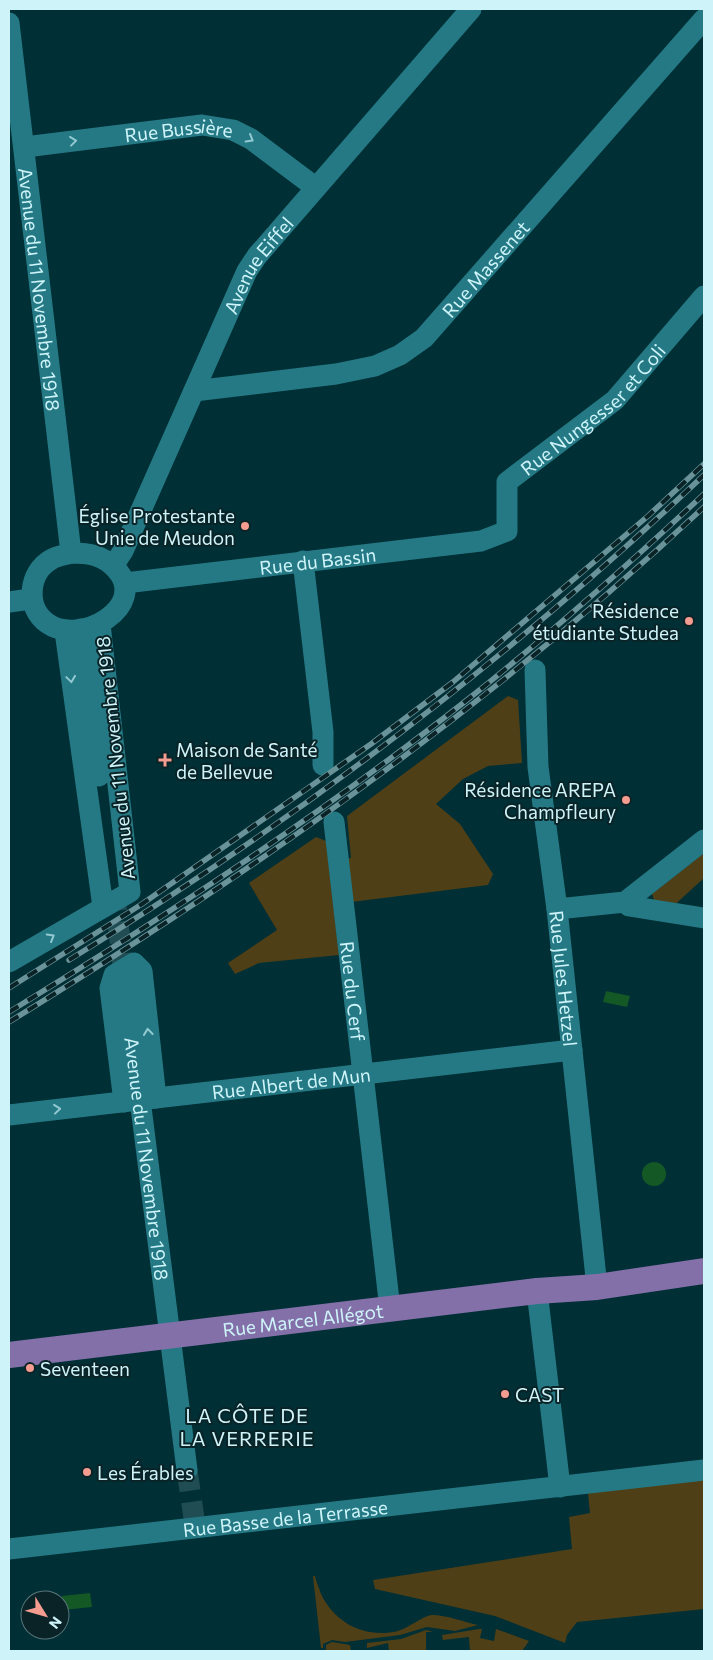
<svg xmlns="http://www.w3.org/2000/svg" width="713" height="1660" viewBox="0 0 713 1660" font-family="Commissioner,sans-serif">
	<rect width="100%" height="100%" fill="#002f35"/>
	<g fill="#4f3f16">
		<path d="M 508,696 L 518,700 L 522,763 L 488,766 L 463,779 L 436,804 L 460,824 L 493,874 L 488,885 L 351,902 L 346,859 L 351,858 L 347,816 Z"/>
		<path d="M 316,837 L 326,841 L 339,955 L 259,963 L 235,974 L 228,963 L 277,930 L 249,883 Z"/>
		<path d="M 704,853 L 704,878 L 669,910 L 657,908 L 652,894 Z"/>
		<path d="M 704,1479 L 704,1609 L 577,1622 L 567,1635 L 565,1643 L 495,1616 L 375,1589 L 373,1580 L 572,1549 L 569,1517 L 590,1513 L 588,1493 Z"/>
		<path d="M 313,1576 L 315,1576 C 316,1582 319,1588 321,1594 C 335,1623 365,1639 398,1631 C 408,1628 425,1615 432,1615 C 446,1615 464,1622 478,1625 L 455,1631 L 427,1627 L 400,1635 L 345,1642 L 332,1640 L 323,1644 L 323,1648 L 321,1648 Z"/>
		<path d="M 479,1629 L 482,1629 L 480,1638 L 494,1641 L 496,1629 L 529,1641 L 522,1651 L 470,1651 L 469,1637 L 443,1640 L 442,1635 Z"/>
		<path d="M 426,1630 L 433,1632 L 426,1632 L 426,1651 L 389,1651 L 388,1643 L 367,1648 L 367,1643 L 401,1639 Z"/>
		<path d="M 332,1642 L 350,1645 L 351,1651 L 321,1651 L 326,1650 L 326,1645 Z"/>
	</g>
	<g fill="#145825">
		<path d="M 606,991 L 630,996 L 627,1007 L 603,1002 Z"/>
		<circle cx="654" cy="1174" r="12"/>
		<path d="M 90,1593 L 92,1607 L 63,1610 L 62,1596 Z"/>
	</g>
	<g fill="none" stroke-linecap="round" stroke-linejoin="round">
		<g stroke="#1f4d53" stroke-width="21" stroke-dasharray="21 11" stroke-linecap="butt">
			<path d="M 114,890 L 125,981"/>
			<path d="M 187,1470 L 194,1518"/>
		</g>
		<g stroke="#247984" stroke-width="21">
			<path id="s1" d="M 9,23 L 71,553"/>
			<path id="s2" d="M 25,147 L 202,125 L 233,130 L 251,139 L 315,187"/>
			<path id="s3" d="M 194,391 L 336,374 L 375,366 L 400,355 L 424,338 L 704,19"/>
			<path d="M 71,553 C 89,553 103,555 116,569 C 150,606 80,647 47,623 C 25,607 28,572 52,559 C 57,556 65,555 71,553 Z"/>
			<path d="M 303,561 L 323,732 L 323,765"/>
			<path id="s4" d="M 113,566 L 123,551 L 247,271 L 257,256 L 471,9"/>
			<path id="s5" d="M 125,583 L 481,541 L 507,531 L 507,482 L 615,400 L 704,296"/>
			<path d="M 9,602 L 31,599"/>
			<path d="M 81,629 L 99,776"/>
			<path d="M 65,631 L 103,907"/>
			<path id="s6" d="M 535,670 L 538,767 L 557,909 L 597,1287"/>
			<path id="s7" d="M 334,822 L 390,1309"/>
			<path d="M 625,902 L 629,906 L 704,918"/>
			<path d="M 557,909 L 625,902 L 704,840"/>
			<path d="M 9,962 L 130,892 L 100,624"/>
			<path id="s8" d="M 125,981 L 187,1470"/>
			<path d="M 124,1102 L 110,988 L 114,975 L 134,963 L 142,971 L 156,1098"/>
			<path id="s9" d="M 9,1115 L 572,1050"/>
			<path d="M 537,1291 L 560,1487"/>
			<path id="s10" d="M 9,1549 L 704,1470"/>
		</g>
		<path stroke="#8370a9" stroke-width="26" id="s11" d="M 9,1355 L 537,1291 L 597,1287 L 704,1271"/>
		<g stroke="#699399" stroke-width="5.5">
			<g id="rail">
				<path d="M 69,960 C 296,821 510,658 704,475"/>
				<path d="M 9,988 L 142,904 L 371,744 L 453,682 L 648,516 L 704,464"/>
				<path d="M 9,1012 C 166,916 322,814 467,700 C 549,635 628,565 704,494"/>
				<path d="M 9,1022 C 255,871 492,705 704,507"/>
			</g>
		</g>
		<use href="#rail" stroke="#0a2327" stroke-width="4" stroke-dasharray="11" stroke-linecap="butt"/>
	</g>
	<defs><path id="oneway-chevron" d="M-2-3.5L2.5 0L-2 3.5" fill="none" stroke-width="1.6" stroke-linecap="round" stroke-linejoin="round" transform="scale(1.25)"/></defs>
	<g stroke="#92c9d1">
		<use href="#oneway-chevron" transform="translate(250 139) rotate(30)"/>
		<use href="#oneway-chevron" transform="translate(73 141) rotate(-7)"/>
		<use href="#oneway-chevron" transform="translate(71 679) rotate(82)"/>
		<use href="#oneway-chevron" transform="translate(51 937) rotate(-30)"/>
		<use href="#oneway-chevron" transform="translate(148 1032) rotate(-96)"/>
		<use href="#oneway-chevron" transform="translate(57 1109) rotate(-6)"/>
	</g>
	<g fill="#f59c91" stroke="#0a2327" stroke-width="2">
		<circle cx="245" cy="526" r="5"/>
		<circle cx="689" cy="621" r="5"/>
		<path d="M162.5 752.5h5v5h5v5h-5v5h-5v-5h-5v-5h5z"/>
		<circle cx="626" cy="800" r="5"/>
		<circle cx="30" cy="1368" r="5"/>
		<circle cx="505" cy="1394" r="5"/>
		<circle cx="87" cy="1472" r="5"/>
	</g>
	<g text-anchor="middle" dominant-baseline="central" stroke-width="4" stroke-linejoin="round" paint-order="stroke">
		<g font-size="19" fill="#cef4fa" stroke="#0a2327">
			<text stroke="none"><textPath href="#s2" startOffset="155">Rue Bussière</textPath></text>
			<text stroke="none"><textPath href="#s4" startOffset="335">Avenue Eiffel</textPath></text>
			<text stroke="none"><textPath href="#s3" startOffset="332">Rue Massenet</textPath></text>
			<text stroke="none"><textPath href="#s1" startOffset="268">Avenue du 11 Novembre 1918</textPath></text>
			<text stroke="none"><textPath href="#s5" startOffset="548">Rue Nungesser et Coli</textPath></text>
			<text stroke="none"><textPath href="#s5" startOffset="194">Rue du Bassin</textPath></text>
			<text transform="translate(115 758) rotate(-96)">Avenue du 11 Novembre 1918</text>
			<text stroke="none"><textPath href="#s6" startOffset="310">Rue Jules Hetzel</textPath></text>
			<text stroke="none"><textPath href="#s7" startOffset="170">Rue du Cerf</textPath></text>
			<text stroke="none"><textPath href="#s9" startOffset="284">Rue Albert de Mun</textPath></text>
			<text stroke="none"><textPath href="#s8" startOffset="179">Avenue du 11 Novembre 1918</textPath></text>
			<text stroke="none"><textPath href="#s11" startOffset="296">Rue Marcel Allégot</textPath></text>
			<text stroke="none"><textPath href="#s10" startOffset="278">Rue Basse de la Terrasse</textPath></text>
		</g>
		<g font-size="19" fill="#cef4fa" stroke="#0a2327" text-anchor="start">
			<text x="235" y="515" text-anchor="end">Église Protestante<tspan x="235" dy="22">Unie de Meudon</tspan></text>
			<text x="679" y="610" text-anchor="end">Résidence<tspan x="679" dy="22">étudiante Studea</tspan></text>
			<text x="176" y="749">Maison de Santé<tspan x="176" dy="22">de Bellevue</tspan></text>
			<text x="616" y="789" text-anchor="end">Résidence AREPA<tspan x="616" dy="22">Champfleury</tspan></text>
			<text x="40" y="1368">Seventeen</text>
			<text x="515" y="1394">CAST</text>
			<text x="97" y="1472">Les Érables</text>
		</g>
		<g font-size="20" letter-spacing="1" fill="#cef4fa" stroke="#0a2327">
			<text x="247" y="1415">LA CÔTE DE<tspan x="247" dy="23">LA VERRERIE</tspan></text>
		</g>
	</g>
	<rect width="713" height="1660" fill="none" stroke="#cef4fa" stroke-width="20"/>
	<g transform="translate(45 1615) rotate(127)"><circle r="24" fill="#0a2327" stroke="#58777b"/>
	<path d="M0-4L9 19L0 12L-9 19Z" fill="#f59c91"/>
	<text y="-8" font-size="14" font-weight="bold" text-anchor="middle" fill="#cef4fa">N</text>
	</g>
</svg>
